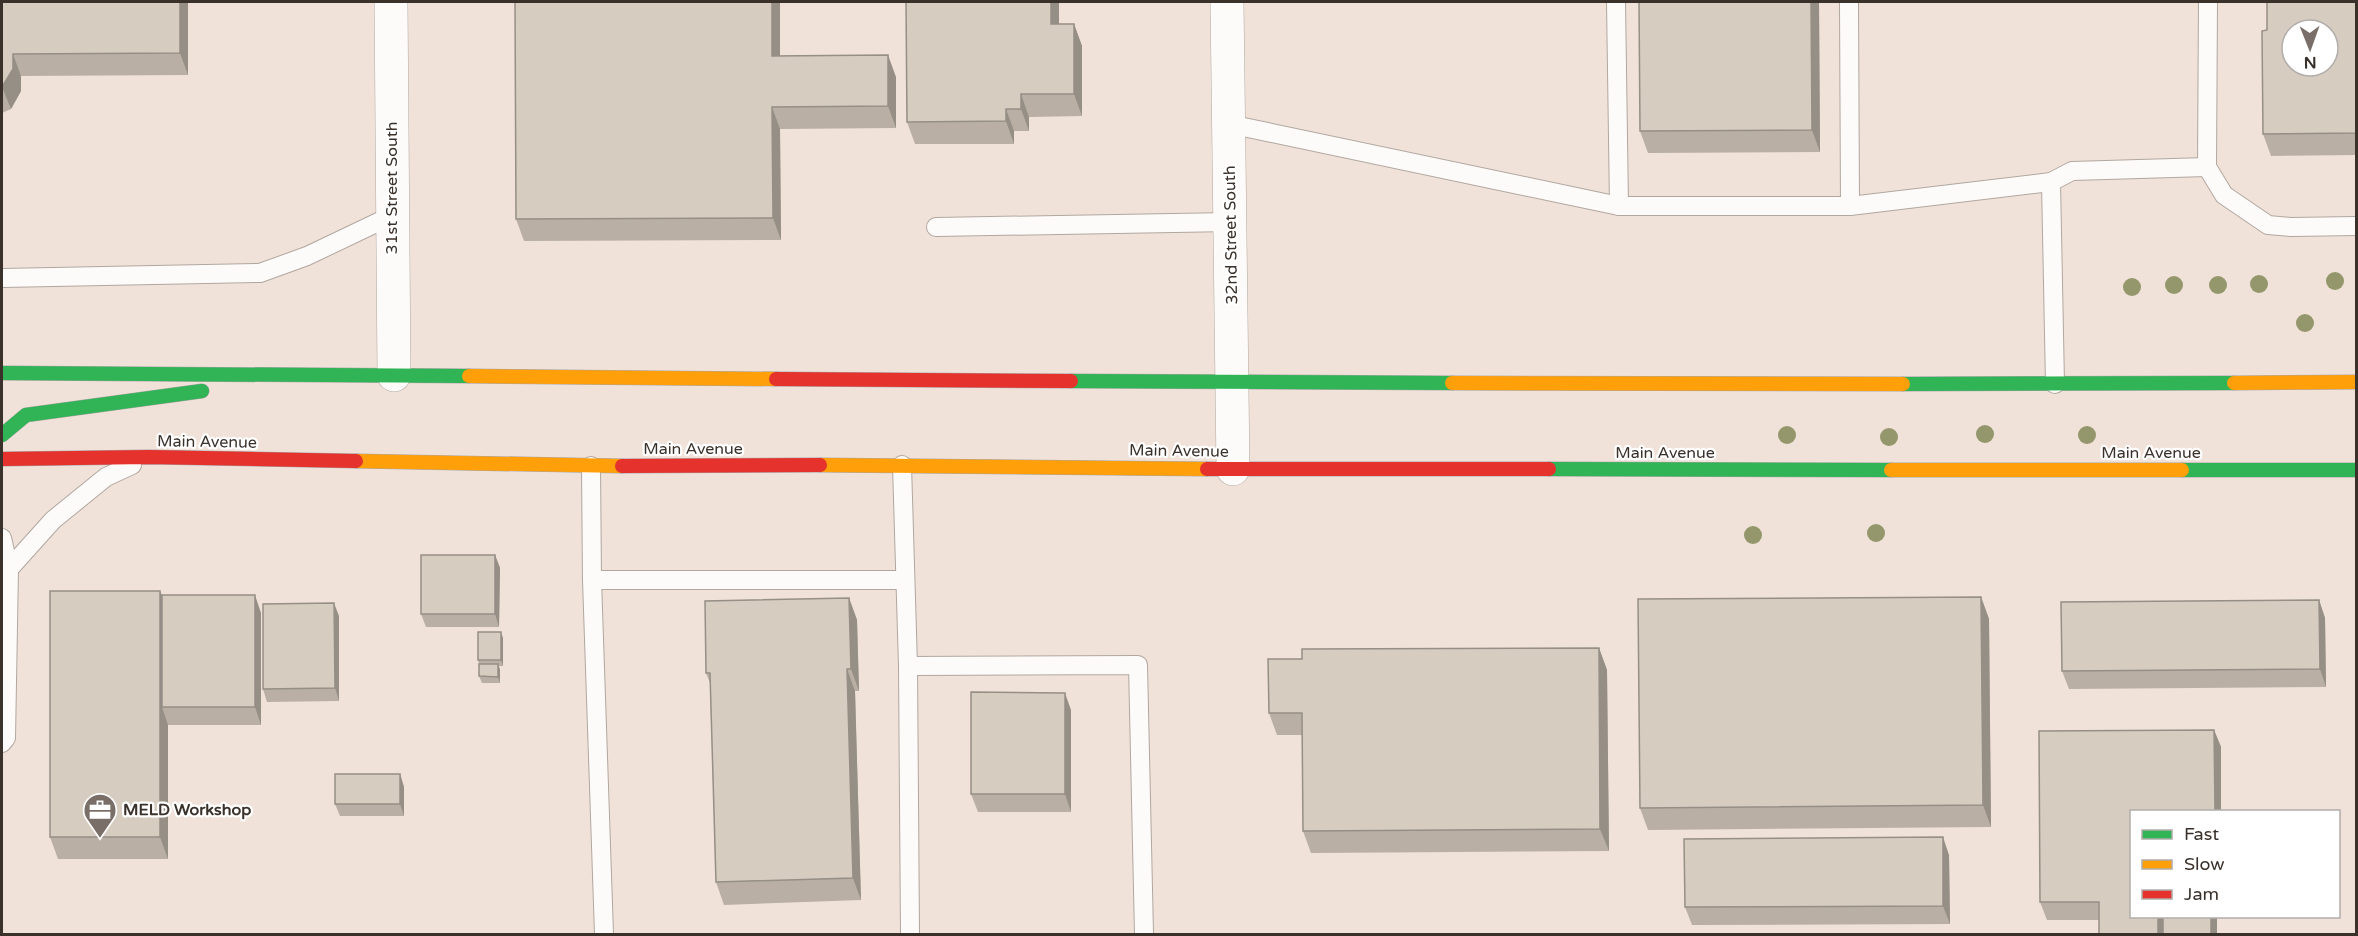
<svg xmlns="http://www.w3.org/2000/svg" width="2358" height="936" viewBox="0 0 2358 936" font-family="'Varela Round',sans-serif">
	<rect width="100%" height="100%" fill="#f0e2d9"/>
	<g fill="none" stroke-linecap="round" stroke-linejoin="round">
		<g stroke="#b1a7a0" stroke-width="20">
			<g id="lane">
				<path d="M 1616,2 L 1619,206"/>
				<path d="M 1849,2 L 1850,206"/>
				<path d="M 2208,2 L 2207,167 L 2224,195 L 2268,225 L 2291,227 L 2356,226"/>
				<path d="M 1229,124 L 1619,206 L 1850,206 L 2051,182 L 2055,384"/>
				<path d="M 2051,182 L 2072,171 L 2207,167"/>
				<path d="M 936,227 L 1231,222"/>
				<path d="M 2,278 L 260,273 L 307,256 L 393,215"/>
				<path d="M 902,465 L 908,666 L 910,934"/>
				<path d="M 591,466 L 592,580 L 604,934"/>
				<path d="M 2,538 L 9,569 L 6,738 L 2,743"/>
				<path d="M 9,569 L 53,520 L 106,477 L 132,465"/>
				<path d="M 592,580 L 905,580"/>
				<path d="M 908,666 L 1138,665 L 1144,934"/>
			</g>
		</g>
		<g stroke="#b1a7a0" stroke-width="34">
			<g id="street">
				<path d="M 391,2 L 394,375"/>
				<path d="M 1227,2 L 1233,469"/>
			</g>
		</g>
		<g stroke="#a8a5a8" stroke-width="15">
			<g id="fast">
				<path d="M 2,373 L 469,376"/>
				<path d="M 1071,381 L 1452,383"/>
				<path d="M 1903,384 L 2234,383"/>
				<path d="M 2,435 L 26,415 L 202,391"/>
				<path d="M 1549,469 L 1891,470"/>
				<path d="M 2182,470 L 2356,470"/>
			</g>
		</g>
		<g stroke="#a8a5a8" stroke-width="15">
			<g id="slow">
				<path d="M 469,376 L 776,379"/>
				<path d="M 1452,383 L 1903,384"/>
				<path d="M 2234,383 L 2356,382"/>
				<path d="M 356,461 L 622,466"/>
				<path d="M 820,465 L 1207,469"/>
				<path d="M 1891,470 L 2182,470"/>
			</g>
		</g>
		<g stroke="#a8a5a8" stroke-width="15">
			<g id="jam">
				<path d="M 776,379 L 1071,381"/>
				<path d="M 2,459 L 149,457 L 356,461"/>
				<path d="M 622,466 L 820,465"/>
				<path d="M 1207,469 L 1549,469"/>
			</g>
		</g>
		<use href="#lane" stroke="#fdfbf9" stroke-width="18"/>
		<use href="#street" stroke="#fdfbf9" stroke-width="33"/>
		<use href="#fast" stroke="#30b455" stroke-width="14"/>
		<use href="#slow" stroke="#ff9f0a" stroke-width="14"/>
		<use href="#jam" stroke="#e5322d" stroke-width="14"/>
	</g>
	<g fill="#94966c">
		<circle cx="2335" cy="281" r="9"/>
		<circle cx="2259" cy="284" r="9"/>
		<circle cx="2174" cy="285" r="9"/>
		<circle cx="2218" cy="285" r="9"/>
		<circle cx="2132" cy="287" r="9"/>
		<circle cx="2305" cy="323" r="9"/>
		<circle cx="1985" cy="434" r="9"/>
		<circle cx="1787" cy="435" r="9"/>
		<circle cx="2087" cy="435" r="9"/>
		<circle cx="1889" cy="437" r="9"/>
		<circle cx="1876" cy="533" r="9"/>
		<circle cx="1753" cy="535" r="9"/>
	</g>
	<g fill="#b9afa5">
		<path d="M 2,2 L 188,2 L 188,75 L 21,76 L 21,91 L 11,109 L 2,113 Z"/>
		<path d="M 906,2 L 1059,2 L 1059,24 L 1074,24 L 1082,46 L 1082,116 L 1029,117 L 1029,131 L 1014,131 L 1014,144 L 915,144 L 907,122 Z"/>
		<path d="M 1639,2 L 1819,2 L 1820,152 L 1648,153 L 1640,131 Z"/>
		<path d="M 2356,2 L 2356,155 L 2271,156 L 2263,134 L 2267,30 Z"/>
		<path d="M 780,56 L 896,77 L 896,128 L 780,129 L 781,240 L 524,241 L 516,219 Z"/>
		<path d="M 495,555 L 500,568 L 499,627 L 426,627 L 421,614 Z"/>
		<path d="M 160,591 L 162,595 L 261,613 L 261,725 L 168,725 L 168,859 L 58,859 L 50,837 Z"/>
		<path d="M 1981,597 L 1989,619 L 1991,827 L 1648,830 L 1640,808 Z"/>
		<path d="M 849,598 L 857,620 L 859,691 L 855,691 L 861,900 L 724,905 L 716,882 L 710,683 L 706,673 Z"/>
		<path d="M 2319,600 L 2325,618 L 2326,687 L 2069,689 L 2062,671 Z"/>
		<path d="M 339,616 L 339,701 L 267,702 L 263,689 Z"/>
		<path d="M 503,638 L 503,666 L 499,666 L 500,670 L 500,683 L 482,683 L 479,676 L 479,664 L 478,660 Z"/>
		<path d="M 1599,648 L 1607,670 L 1609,851 L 1311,853 L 1303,831 L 1302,735 L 1277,735 L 1269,713 L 1302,659 Z"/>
		<path d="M 1071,710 L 1071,812 L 978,812 L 971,794 Z"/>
		<path d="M 2214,730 L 2221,747 L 2221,812 L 2132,812 L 2132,916 L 2217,916 L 2217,934 L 2099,934 L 2099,920 L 2047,920 L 2040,902 L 2039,731 Z"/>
		<path d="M 400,774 L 404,787 L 404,816 L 340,816 L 335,804 Z"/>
		<path d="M 1949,855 L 1950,924 L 1692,925 L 1685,907 Z"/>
	</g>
	<g fill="#968f86">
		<path d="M 180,2 L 188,2 L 188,75 L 180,53 Z"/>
		<path d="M 772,2 L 780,2 L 780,78 L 772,56 Z"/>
		<path d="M 1051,2 L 1059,2 L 1059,47 L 1051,24 Z"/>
		<path d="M 1811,2 L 1819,2 L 1820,152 L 1812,130 Z"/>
		<path d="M 1074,24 L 1082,46 L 1082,116 L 1074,94 Z"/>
		<path d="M 13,54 L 21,76 L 21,91 L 11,109 L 2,87 Z"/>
		<path d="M 888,55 L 896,77 L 896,128 L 888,106 Z"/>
		<path d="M 1021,94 L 1029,117 L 1029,131 L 1021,109 Z"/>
		<path d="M 772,107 L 780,129 L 781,240 L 773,218 Z"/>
		<path d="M 1006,109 L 1014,131 L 1014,144 L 1006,121 Z"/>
		<path d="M 495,555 L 500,568 L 499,627 L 495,614 Z"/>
		<path d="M 160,591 L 168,613 L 162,707 L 168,725 L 168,859 L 160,837 Z"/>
		<path d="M 255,595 L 261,613 L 261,725 L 255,707 Z"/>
		<path d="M 1981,597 L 1989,619 L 1991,827 L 1983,805 Z"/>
		<path d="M 849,598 L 857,620 L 859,691 L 851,669 Z"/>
		<path d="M 2319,600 L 2325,618 L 2326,687 L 2320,669 Z"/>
		<path d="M 334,603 L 339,616 L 339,701 L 335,688 Z"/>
		<path d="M 501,632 L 503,638 L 503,666 L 501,660 Z"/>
		<path d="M 1599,648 L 1607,670 L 1609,851 L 1600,829 Z"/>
		<path d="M 498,664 L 500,670 L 500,683 L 498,677 Z"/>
		<path d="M 847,669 L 855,691 L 861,900 L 853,878 Z"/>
		<path d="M 1065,693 L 1071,710 L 1071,812 L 1065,794 Z"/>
		<path d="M 2214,730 L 2221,747 L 2221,812 L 2215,812 Z"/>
		<path d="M 400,774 L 404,787 L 404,816 L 400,804 Z"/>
		<path d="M 1943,837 L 1949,855 L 1950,924 L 1943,906 Z"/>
		<rect x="2158" y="916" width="6" height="18"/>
		<rect x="2211" y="916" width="6" height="18"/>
	</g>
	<g fill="#d7ccc0" stroke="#968f86" stroke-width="1.5" fill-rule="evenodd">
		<path d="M 2,2 L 180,2 L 180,53 L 13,54 L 13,69 L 2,87 Z"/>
		<path d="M 515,2 L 772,2 L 772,56 L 888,55 L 888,106 L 772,107 L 773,218 L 516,219 Z"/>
		<path d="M 906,2 L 1051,2 L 1051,24 L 1074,24 L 1074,94 L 1021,94 L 1021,109 L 1006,109 L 1006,121 L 907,122 Z"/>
		<path d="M 1639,2 L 1811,2 L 1812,130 L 1640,131 Z"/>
		<path d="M 2267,2 L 2356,2 L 2356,133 L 2263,134 L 2262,31 L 2267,30 ZM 2292,30 L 2328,30 L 2328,66 L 2292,66 Z"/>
		<rect x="421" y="555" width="74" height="59"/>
		<rect x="50" y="591" width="110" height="246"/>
		<rect x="162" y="595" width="93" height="112"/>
		<path d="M 1981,597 L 1983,805 L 1640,808 L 1638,599 Z"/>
		<path d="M 849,598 L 851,669 L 847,669 L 853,878 L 716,882 L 710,673 L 706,673 L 705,601 Z"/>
		<path d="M 2319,600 L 2320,669 L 2062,671 L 2061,602 Z"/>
		<path d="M 334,603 L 335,688 L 263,689 L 263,604 Z"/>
		<rect x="478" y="632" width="23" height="28"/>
		<path d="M 1599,648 L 1600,829 L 1303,831 L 1302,713 L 1269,713 L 1268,659 L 1302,659 L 1302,649 Z"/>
		<path d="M 479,664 L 498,664 L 498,677 L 479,676 Z"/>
		<path d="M 971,692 L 1065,693 L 1065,794 L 971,794 Z"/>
		<path d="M 2214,730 L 2215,812 L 2132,812 L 2132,916 L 2158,916 L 2158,934 L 2099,934 L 2099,902 L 2040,902 L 2039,731 Z"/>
		<rect x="335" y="774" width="65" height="30"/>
		<path d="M 1943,837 L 1943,906 L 1685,907 L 1684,839 Z"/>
		<rect x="2163" y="916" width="48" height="18"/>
	</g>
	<defs>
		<g id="office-pin" transform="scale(1.725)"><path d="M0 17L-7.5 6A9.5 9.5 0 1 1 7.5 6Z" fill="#7a6f68" stroke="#fff"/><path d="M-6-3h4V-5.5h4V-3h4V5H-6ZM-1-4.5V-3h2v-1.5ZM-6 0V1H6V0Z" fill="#fff"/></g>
	</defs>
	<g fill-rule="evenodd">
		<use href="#office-pin" x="100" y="810"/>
	</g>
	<g text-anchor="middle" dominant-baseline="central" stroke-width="4.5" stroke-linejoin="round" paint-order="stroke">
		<g font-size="16" fill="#3a312b" stroke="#fff">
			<text transform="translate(392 188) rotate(-90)">31st Street South</text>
			<text transform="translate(1231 235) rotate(-91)">32nd Street South</text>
			<text transform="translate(207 442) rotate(1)">Main Avenue</text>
			<text x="693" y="449">Main Avenue</text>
			<text transform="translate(1179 451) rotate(1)">Main Avenue</text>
			<text x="1665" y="453">Main Avenue</text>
			<text x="2151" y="453">Main Avenue</text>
		</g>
		<g font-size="16" font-weight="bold" fill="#3a312b" stroke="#fff" text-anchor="start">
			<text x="123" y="810">MELD Workshop</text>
		</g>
	</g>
	<rect width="2358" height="936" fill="none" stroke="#3a312b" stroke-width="6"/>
	<rect x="2130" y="810" width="210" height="108" fill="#ffffff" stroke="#b0adaa" stroke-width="1.5"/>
	<rect x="2142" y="830" width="30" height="9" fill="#30b455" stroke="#b0adaa" stroke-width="1.5"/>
	<text x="2184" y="840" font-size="18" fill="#3a312b">Fast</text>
	<rect x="2142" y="860" width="30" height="9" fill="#ff9f0a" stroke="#b0adaa" stroke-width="1.5"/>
	<text x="2184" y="870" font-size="18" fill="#3a312b">Slow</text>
	<rect x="2142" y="890" width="30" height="9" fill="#e5322d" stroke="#b0adaa" stroke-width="1.5"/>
	<text x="2184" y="900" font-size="18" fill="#3a312b">Jam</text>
	<g transform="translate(2310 48) rotate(179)"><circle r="28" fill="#ffffff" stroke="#b0adaa" stroke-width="1.5"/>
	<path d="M0-4.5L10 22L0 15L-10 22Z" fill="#7a6f68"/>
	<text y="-9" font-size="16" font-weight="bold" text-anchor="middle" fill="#3a312b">N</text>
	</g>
</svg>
